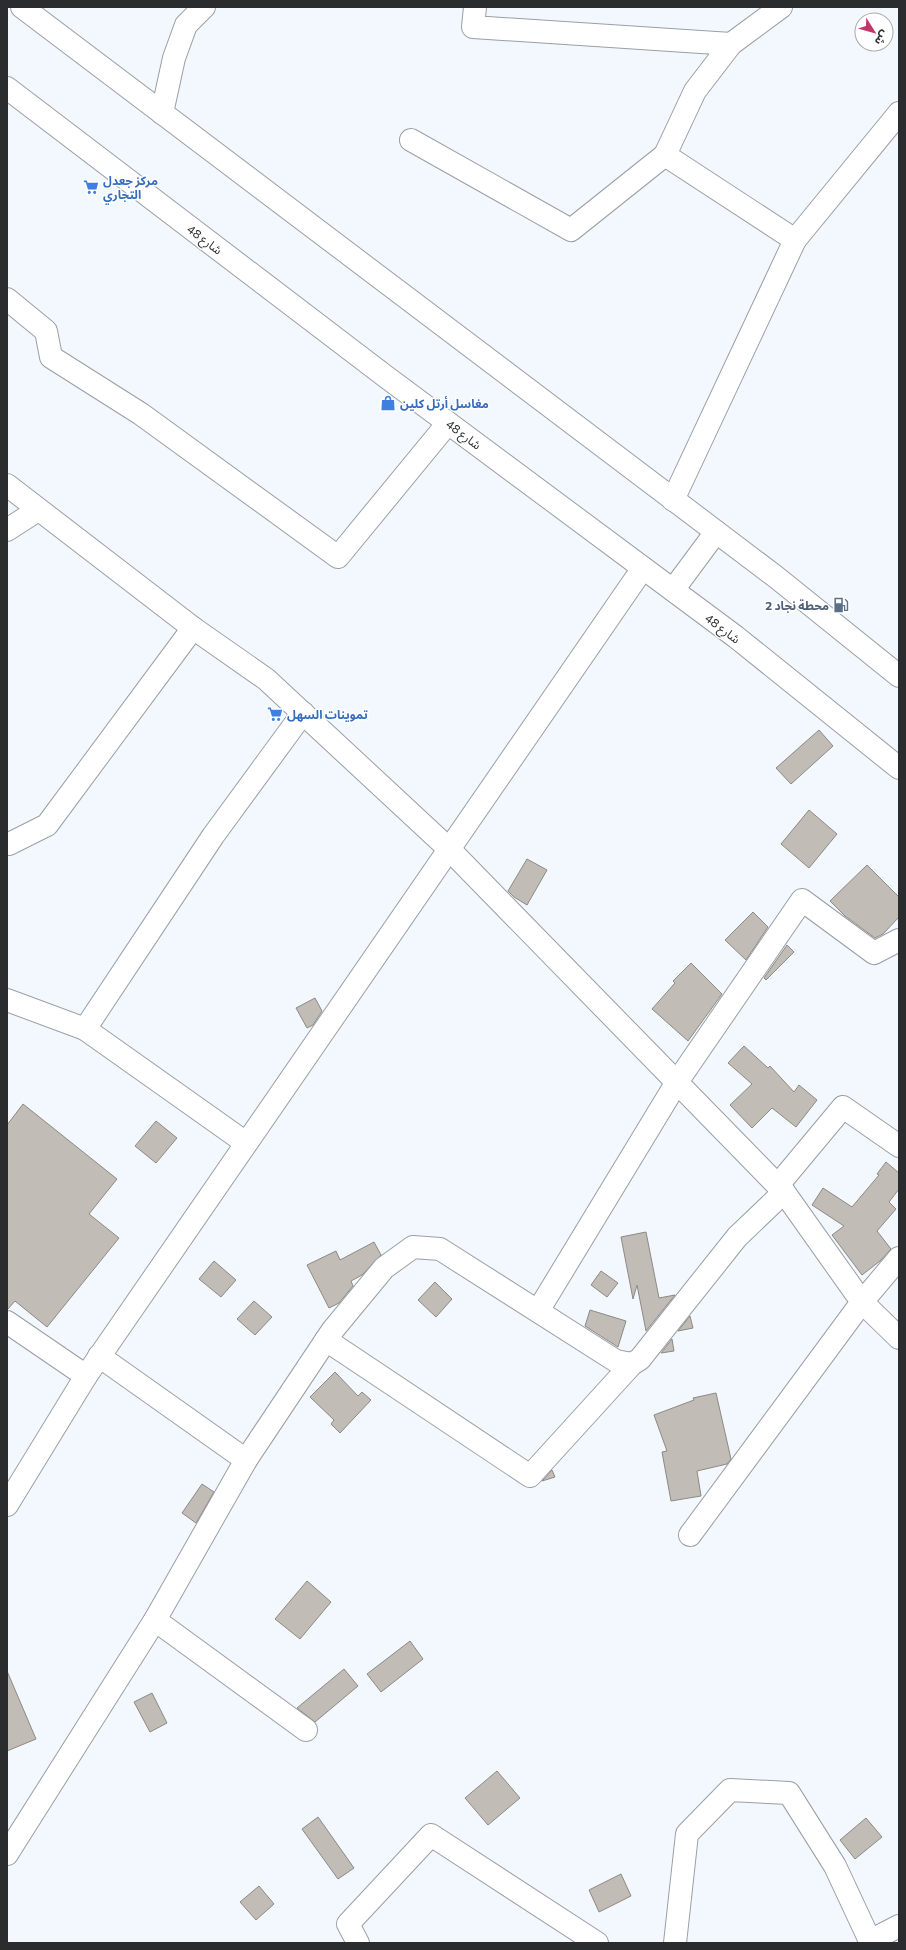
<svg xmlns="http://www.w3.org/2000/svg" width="906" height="1950" viewBox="0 0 906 1950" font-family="Commissioner,'Noto Sans Arabic',sans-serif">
	<rect width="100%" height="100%" fill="#f2f8fe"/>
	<g fill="#c1bdb6" stroke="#8d8983">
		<path d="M 819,730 L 833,746 L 791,784 L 776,768 Z"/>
		<path d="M 809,810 L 837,834 L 809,868 L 781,844 Z"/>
		<path d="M 527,859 L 547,870 L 527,905 L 514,897 L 508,891 Z"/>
		<path d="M 867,865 L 899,897 L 899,917 L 883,934 L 875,938 L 845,916 L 830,901 Z"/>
		<path d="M 753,912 L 768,927 L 746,960 L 725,940 Z"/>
		<path d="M 787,945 L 794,952 L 766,980 L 764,978 Z"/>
		<path d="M 691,963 L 722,994 L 688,1041 L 652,1009 L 675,983 L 673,981 Z"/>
		<path d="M 315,998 L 322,1011 L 313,1025 L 307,1028 L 296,1008 Z"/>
		<path d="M 744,1046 L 768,1068 L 770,1066 L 794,1092 L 799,1085 L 817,1100 L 796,1127 L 772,1108 L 752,1128 L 730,1105 L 752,1084 L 728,1063 Z"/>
		<path d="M 23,1104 L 117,1179 L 89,1214 L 119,1238 L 47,1327 L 15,1301 L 7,1310 L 7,1125 Z"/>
		<path d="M 156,1121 L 177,1138 L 156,1163 L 135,1146 Z"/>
		<path d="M 886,1162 L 899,1173 L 899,1189 L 889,1202 L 896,1209 L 877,1231 L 891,1249 L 880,1261 L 862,1275 L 832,1235 L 844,1226 L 812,1205 L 823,1188 L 852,1207 L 879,1175 L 877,1174 Z"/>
		<path d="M 646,1232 L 659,1298 L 675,1295 L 646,1331 L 637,1285 L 633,1299 L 621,1237 Z"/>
		<path d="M 374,1242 L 381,1255 L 362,1275 L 351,1281 L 353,1286 L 339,1303 L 329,1308 L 307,1265 L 336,1251 L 340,1260 Z"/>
		<path d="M 214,1261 L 236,1280 L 221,1297 L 199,1279 Z"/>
		<path d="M 601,1271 L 618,1283 L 607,1297 L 591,1285 Z"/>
		<path d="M 435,1282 L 452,1299 L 436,1317 L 418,1300 Z"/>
		<path d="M 254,1301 L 272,1317 L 255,1335 L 237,1319 Z"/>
		<path d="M 590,1310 L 626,1321 L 618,1347 L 585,1326 Z"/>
		<path d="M 690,1316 L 693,1328 L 678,1331 Z"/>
		<path d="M 672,1339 L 674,1351 L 661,1353 Z"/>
		<path d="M 335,1372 L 358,1396 L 362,1392 L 371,1400 L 340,1433 L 331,1424 L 334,1420 L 310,1397 Z"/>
		<path d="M 716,1393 L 731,1459 L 727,1464 L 697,1471 L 701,1496 L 671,1501 L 662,1452 L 667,1451 L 654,1415 L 694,1400 L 693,1398 Z"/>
		<path d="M 552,1470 L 555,1477 L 542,1481 Z"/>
		<path d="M 202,1484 L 214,1492 L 196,1523 L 182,1513 Z"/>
		<path d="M 307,1581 L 331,1602 L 300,1639 L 275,1619 Z"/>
		<path d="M 410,1641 L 423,1659 L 381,1692 L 367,1674 Z"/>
		<path d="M 344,1669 L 358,1686 L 315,1722 L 297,1708 Z"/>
		<path d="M 7,1671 L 36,1739 L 7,1751 Z"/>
		<path d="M 152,1693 L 167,1723 L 150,1732 L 134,1702 Z"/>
		<path d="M 497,1771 L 520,1798 L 488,1825 L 465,1798 Z"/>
		<path d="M 318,1817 L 354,1868 L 338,1879 L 302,1829 Z"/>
		<path d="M 866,1818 L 882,1837 L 855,1859 L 840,1840 Z"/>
		<path d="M 621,1874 L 631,1896 L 599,1912 L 589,1890 Z"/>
		<path d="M 259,1886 L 274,1904 L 256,1920 L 240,1902 Z"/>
	</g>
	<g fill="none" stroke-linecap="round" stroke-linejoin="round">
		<g stroke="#9a9fa5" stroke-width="24">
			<g id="minor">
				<path d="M 475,7 L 473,27 L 731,44"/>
				<path d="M 781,7 L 731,44 L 695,91 L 665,155 L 795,240"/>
				<path d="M 162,113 L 174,58 L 186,25 L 204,7"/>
				<path d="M 411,140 L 571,230 L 665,155"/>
				<path d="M 7,299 L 46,331 L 51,357 L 141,414 L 338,557 L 448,423"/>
				<path d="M 7,485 L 193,628 L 266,679 L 449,849 L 784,1192 L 737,1237 L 640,1359 L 632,1364 L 530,1476 L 326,1340"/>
				<path d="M 673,500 L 795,240 L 899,113"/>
				<path d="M 7,530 L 38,510"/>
				<path d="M 7,843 L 9,844 L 47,825 L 193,628"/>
				<path d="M 7,1000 L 85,1029 L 213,836 L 303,713"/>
				<path d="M 85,1029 L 246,1143"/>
				<path d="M 778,1185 L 843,1107 L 899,1146"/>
				<path d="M 784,1192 L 862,1302 L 899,1338"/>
				<path d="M 538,1311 L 677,1082 L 802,900 L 874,953 L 899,940"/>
				<path d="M 7,1322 L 86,1376 L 7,1505"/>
				<path d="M 99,1356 L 246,1460"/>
				<path d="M 86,1376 L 643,568"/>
				<path d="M 690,1535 L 862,1302 L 899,1258"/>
				<path d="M 155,1620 L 306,1730"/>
				<path d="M 7,1854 L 155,1620 L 246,1460 L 332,1331 L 384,1268 L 413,1247 L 440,1249 L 616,1361 L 632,1364"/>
				<path d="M 358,1943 L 348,1924 L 431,1835 L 597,1943"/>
				<path d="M 675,1943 L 687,1834 L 730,1790 L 789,1793 L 835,1866 L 870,1941"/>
				<path d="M 869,1943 L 870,1941 L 899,1926"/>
			</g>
		</g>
		<g stroke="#9a9fa5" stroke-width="24">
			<g id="major">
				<path d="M 22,7 L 776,577 L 899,676"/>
				<path d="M 7,88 L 385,376 L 736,637 L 899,768"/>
				<path d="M 673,590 L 716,532"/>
			</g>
		</g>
		<use href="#minor" stroke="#fff" stroke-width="22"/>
		<use href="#major" stroke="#fff" stroke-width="22"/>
	</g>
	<defs>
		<g id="supermarket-bare" transform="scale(1.2)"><path d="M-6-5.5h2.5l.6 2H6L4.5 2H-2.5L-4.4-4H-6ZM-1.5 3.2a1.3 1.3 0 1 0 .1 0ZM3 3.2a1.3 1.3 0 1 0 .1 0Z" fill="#3f7fe0" stroke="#fff" stroke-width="2.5" paint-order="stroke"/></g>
		<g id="shop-bare" transform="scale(1.2)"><path d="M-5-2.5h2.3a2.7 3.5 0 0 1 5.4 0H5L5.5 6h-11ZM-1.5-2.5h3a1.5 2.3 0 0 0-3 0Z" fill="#3f7fe0" stroke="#fff" stroke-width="2.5" paint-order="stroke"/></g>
		<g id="fuel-bare" transform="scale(1.2)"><path d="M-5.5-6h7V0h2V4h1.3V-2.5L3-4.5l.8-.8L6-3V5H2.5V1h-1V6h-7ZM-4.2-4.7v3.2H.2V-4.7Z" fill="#5c6f8a" stroke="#fff" stroke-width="2.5" paint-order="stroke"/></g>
	</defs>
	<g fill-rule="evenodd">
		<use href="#supermarket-bare" x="91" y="187"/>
		<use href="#shop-bare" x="388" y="403"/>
		<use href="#fuel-bare" x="841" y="605"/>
		<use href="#supermarket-bare" x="275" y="714"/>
	</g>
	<g text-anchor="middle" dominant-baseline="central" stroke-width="3" stroke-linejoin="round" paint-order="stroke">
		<g font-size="12" font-weight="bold" fill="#366cbe" stroke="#fff" text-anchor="start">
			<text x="103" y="180">مركز جعدل<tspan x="103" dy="14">التجاري</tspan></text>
			<text x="400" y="403">مغاسل أرتل كلين</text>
			<text x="287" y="714">تموينات السهل</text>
		</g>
		<g font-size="12" fill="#2a2c2e" stroke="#fff">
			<text transform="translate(205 239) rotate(37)">شارع 48</text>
			<text transform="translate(464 434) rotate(37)">شارع 48</text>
			<text transform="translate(723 628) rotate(37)">شارع 48</text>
		</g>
		<g font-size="12" font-weight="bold" fill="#4e5e75" stroke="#fff" text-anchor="end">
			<text x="829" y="605">محطة نجاد 2</text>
		</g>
	</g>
	<rect width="906" height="1950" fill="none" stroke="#2a2c2e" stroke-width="16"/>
	<g transform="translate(874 32) rotate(127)"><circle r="19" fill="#ffffff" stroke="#aaabab"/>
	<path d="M0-3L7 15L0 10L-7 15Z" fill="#c13569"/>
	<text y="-6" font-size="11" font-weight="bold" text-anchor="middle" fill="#2a2c2e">ش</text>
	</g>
</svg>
